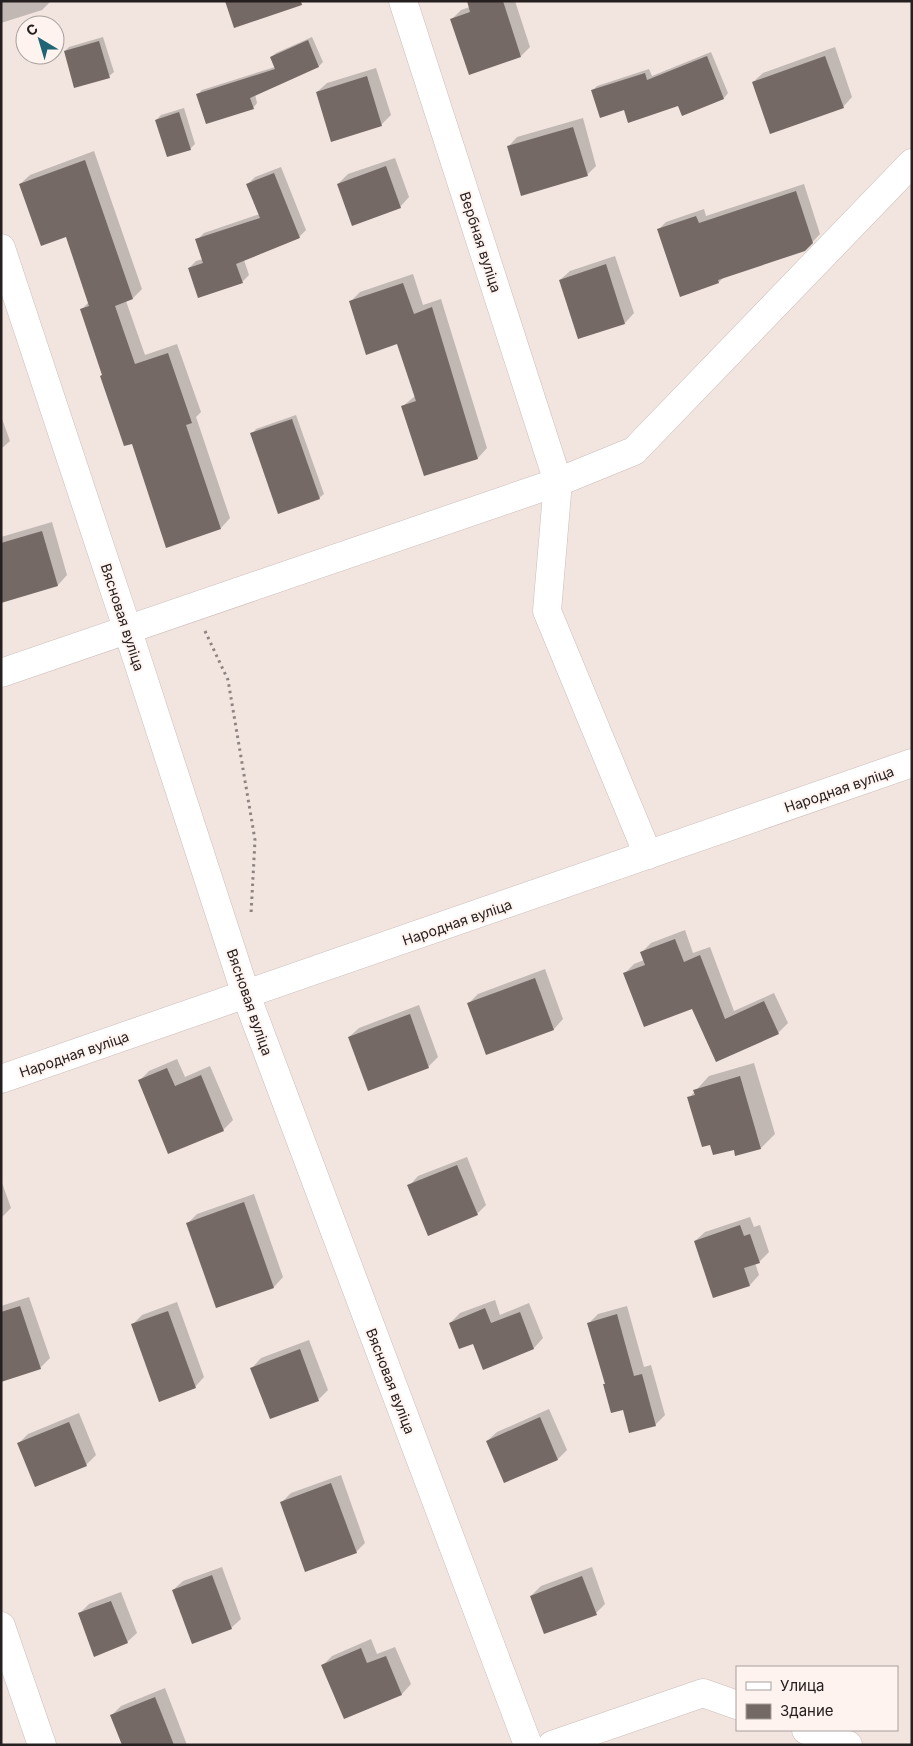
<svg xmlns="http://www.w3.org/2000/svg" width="913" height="1746" viewBox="0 0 913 1746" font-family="Inter,sans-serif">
	<rect width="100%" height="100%" fill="#f2e5e0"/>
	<g fill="#0003">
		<path d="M 1,1 L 51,1 L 42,10 L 1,23 Z"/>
		<path d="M 468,1 L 515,1 L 530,47 L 521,56 L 452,19 L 461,10 L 470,7 Z"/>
		<path d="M 103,37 L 114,72 L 109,76 L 65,51 L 69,47 Z"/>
		<path d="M 312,37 L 323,62 L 319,66 L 255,94 L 257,103 L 253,108 L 198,94 L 202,90 L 275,67 L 271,57 L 276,53 Z"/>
		<path d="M 835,47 L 852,97 L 843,107 L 753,82 L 763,73 Z"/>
		<path d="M 711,52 L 728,93 L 724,98 L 682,114 L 679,105 L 624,108 L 592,91 L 597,86 L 649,69 L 652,76 Z"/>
		<path d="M 376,68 L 391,115 L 381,125 L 317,92 L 327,83 Z"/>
		<path d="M 184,108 L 195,144 L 190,149 L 156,120 L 161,115 Z"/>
		<path d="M 583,118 L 596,166 L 587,175 L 508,147 L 517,137 Z"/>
		<path d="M 94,151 L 142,289 L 133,298 L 126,301 L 145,355 L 177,344 L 201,412 L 196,417 L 230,518 L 221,528 L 132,442 L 103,375 L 81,310 L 89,302 L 67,235 L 20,184 L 30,175 Z"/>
		<path d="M 395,158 L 409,197 L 400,207 L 338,184 L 348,174 Z"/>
		<path d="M 281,167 L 306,230 L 299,237 L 244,260 L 249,275 L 242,282 L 189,268 L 196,261 L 203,259 L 197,240 L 204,233 L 260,214 L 248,184 L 255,177 Z"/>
		<path d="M 804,184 L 820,234 L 805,250 L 724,277 L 719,282 L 681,295 L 658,230 L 666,222 L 704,209 L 706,216 Z"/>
		<path d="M 615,256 L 634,313 L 625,323 L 579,338 L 560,280 L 570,271 Z"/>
		<path d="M 413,274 L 423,305 L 441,299 L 487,448 L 478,458 L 425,474 L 403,406 L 415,396 L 397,343 L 350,302 L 360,292 Z"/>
		<path d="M 296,415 L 324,494 L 319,498 L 252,434 L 256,429 Z"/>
		<path d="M 1,416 L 10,441 L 1,449 Z"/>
		<path d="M 52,522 L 67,575 L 58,585 L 1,602 L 1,537 Z"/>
		<path d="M 685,930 L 693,953 L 710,947 L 734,1011 L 774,993 L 788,1023 L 778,1033 L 717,1060 L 693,1007 L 625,973 L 634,964 L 644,960 L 642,952 L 651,943 Z"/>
		<path d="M 545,969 L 563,1019 L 554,1029 L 487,1053 L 469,1003 L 478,994 Z"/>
		<path d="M 419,1005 L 438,1057 L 428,1067 L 349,1037 L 359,1028 Z"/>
		<path d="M 177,1059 L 185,1077 L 210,1066 L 233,1120 L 223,1130 L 139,1081 L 149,1071 Z"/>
		<path d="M 754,1063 L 775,1134 L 761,1148 L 735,1148 L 689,1098 L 709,1076 Z"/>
		<path d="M 467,1157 L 486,1205 L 477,1214 L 409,1186 L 418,1176 Z"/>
		<path d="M 1,1180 L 11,1208 L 1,1218 Z"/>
		<path d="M 254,1194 L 283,1277 L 274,1287 L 217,1307 L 188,1223 L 197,1214 Z"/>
		<path d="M 750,1217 L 754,1227 L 760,1225 L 769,1252 L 759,1262 L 755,1263 L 759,1275 L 750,1285 L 714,1297 L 695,1241 L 705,1232 Z"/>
		<path d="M 29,1297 L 50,1358 L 40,1368 L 1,1381 L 1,1306 Z"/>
		<path d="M 495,1300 L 500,1315 L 529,1303 L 543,1338 L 534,1348 L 484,1368 L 474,1342 L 450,1323 L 460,1313 Z"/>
		<path d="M 177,1302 L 204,1377 L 195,1387 L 132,1325 L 142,1315 Z"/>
		<path d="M 627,1306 L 644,1367 L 651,1365 L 665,1415 L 655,1425 L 624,1408 L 606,1383 L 589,1323 L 598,1314 Z"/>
		<path d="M 309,1340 L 328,1390 L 318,1400 L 252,1368 L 261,1358 Z"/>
		<path d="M 549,1409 L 567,1450 L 558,1459 L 487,1441 L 497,1432 Z"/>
		<path d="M 79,1413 L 96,1455 L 87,1464 L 36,1485 L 19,1443 L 28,1434 Z"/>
		<path d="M 341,1475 L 365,1543 L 356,1552 L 282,1502 L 291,1493 Z"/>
		<path d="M 222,1567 L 241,1619 L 231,1628 L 173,1590 L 183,1581 Z"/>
		<path d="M 592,1567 L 605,1604 L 596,1613 L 531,1596 L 541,1586 Z"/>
		<path d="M 121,1592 L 137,1633 L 127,1642 L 79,1614 L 89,1604 Z"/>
		<path d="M 371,1639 L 377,1654 L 395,1647 L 411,1684 L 402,1694 L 345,1718 L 323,1665 L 332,1656 Z"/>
		<path d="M 165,1688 L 187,1745 L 123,1745 L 111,1716 L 121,1706 Z"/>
	</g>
	<g fill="#756966">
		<path d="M 225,1 L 301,1 L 302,5 L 234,28 Z"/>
		<path d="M 467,1 L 503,1 L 521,57 L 469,75 L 450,19 L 470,12 Z"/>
		<path d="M 308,40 L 319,67 L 250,98 L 254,109 L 206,124 L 196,94 L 275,69 L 270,57 Z"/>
		<path d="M 99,41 L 110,78 L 74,88 L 64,51 Z"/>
		<path d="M 707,56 L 724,99 L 682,116 L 678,106 L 628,123 L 624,110 L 600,118 L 591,90 L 645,73 L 647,80 Z"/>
		<path d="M 825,56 L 844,108 L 770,134 L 752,82 Z"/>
		<path d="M 367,76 L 382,126 L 331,142 L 316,92 Z"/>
		<path d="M 179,112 L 191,150 L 167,157 L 155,120 Z"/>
		<path d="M 573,127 L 588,176 L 521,196 L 507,146 Z"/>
		<path d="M 85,160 L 133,299 L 115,306 L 135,364 L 168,353 L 192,423 L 186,425 L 221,529 L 166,548 L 132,444 L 124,446 L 100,376 L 102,375 L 80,309 L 89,306 L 66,237 L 41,246 L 19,184 Z"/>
		<path d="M 386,166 L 401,208 L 352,226 L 337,184 Z"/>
		<path d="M 274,173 L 300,238 L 236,264 L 243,283 L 198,298 L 188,268 L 203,263 L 195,239 L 260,218 L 246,184 Z"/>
		<path d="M 796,191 L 813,243 L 805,251 L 718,280 L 719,283 L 680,297 L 657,229 L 696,216 L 699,223 Z"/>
		<path d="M 606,264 L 625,324 L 578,339 L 559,280 Z"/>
		<path d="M 403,283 L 414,314 L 432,307 L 478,459 L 424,476 L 401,406 L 416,401 L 397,344 L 366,355 L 349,301 Z"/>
		<path d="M 292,419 L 320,499 L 278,514 L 250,433 Z"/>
		<path d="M 42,531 L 58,586 L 1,603 L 1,543 Z"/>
		<path d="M 675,939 L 684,962 L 700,955 L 725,1019 L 764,1001 L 779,1034 L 716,1062 L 692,1009 L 644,1027 L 623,973 L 645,965 L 640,952 Z"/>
		<path d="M 535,978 L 554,1030 L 486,1055 L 467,1003 Z"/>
		<path d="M 410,1014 L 429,1068 L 368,1091 L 348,1037 Z"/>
		<path d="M 167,1068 L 175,1086 L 201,1075 L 224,1131 L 168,1154 L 138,1080 Z"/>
		<path d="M 740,1076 L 761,1149 L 735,1156 L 734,1150 L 713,1155 L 710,1145 L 702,1147 L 687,1097 L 695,1095 L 693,1090 Z"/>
		<path d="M 457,1165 L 478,1215 L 428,1236 L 407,1185 Z"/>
		<path d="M 244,1202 L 274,1288 L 216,1308 L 186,1223 Z"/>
		<path d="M 740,1225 L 744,1236 L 750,1234 L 760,1263 L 744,1268 L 750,1286 L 713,1298 L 694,1241 Z"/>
		<path d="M 20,1306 L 41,1369 L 1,1382 L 1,1312 Z"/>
		<path d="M 485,1308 L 491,1323 L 520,1312 L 534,1349 L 483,1370 L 473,1344 L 459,1349 L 449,1323 Z"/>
		<path d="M 168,1311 L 196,1388 L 159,1402 L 131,1324 Z"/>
		<path d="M 617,1314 L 634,1376 L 642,1374 L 656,1426 L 629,1433 L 623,1410 L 611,1413 L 603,1384 L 605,1384 L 587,1323 Z"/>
		<path d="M 300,1349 L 319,1401 L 270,1419 L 250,1368 Z"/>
		<path d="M 540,1417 L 558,1460 L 504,1483 L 486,1441 Z"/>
		<path d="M 69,1422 L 87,1466 L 35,1487 L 17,1443 Z"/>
		<path d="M 331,1483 L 357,1553 L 305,1572 L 280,1502 Z"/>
		<path d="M 212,1575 L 232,1629 L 192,1644 L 172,1590 Z"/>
		<path d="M 582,1576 L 597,1615 L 544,1634 L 530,1596 Z"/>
		<path d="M 111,1601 L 128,1643 L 94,1657 L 78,1613 Z"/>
		<path d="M 361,1648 L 367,1663 L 386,1656 L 402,1695 L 344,1719 L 321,1665 Z"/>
		<path d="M 155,1697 L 174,1745 L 122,1745 L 110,1715 Z"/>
	</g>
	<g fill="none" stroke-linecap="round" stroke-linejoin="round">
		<g stroke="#cabdb9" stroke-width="29">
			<g id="minor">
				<path d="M 403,1 L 558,482 L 547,611 L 648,855"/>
				<path d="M 1,248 L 127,628 L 246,995 L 528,1745"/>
				<path d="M 1,673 L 558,482 L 634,451 L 912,163"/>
				<path d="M 1,1079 L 912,763"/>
				<path d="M 1,1626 L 42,1745"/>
				<path d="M 806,1730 L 848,1745"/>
				<path d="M 552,1745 L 703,1693 L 737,1705"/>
			</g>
		</g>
		<path stroke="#8d8380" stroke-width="3" stroke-dasharray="2.5 4" stroke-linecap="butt" d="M 205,631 L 228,680 L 255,840 L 251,914"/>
		<use href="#minor" stroke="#fff" stroke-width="28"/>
	</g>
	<g text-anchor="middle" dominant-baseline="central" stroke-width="4" stroke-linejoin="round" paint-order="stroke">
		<g font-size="14" fill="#25201f" stroke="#fef3ef">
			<text transform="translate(481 242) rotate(72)">Вербная вуліца</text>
			<text transform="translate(123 617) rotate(72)">Вясновая вуліца</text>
			<text transform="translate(839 789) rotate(-19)">Народная вуліца</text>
			<text transform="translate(457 922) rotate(-19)">Народная вуліца</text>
			<text transform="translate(250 1002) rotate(71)">Вясновая вуліца</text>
			<text transform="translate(74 1054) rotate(-19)">Народная вуліца</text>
			<text transform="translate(391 1381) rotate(69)">Вясновая вуліца</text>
		</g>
	</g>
	<rect width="913" height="1746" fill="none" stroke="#25201f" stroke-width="5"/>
	<rect x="736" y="1666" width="162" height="65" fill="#fef3ef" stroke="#a79f9c"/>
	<rect x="746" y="1682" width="25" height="8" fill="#ffffff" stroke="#a79f9c"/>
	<text x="780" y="1691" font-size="15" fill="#25201f">Улица</text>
	<rect x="746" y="1704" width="25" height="15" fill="#756966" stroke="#a79f9c"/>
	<text x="780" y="1716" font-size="15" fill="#25201f">Здание</text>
	<g transform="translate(40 40) rotate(322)"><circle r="24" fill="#fef3ef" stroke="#a79f9c"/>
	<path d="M0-4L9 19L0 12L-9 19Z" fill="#206576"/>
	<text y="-8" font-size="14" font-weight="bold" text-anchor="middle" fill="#25201f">С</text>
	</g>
</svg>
